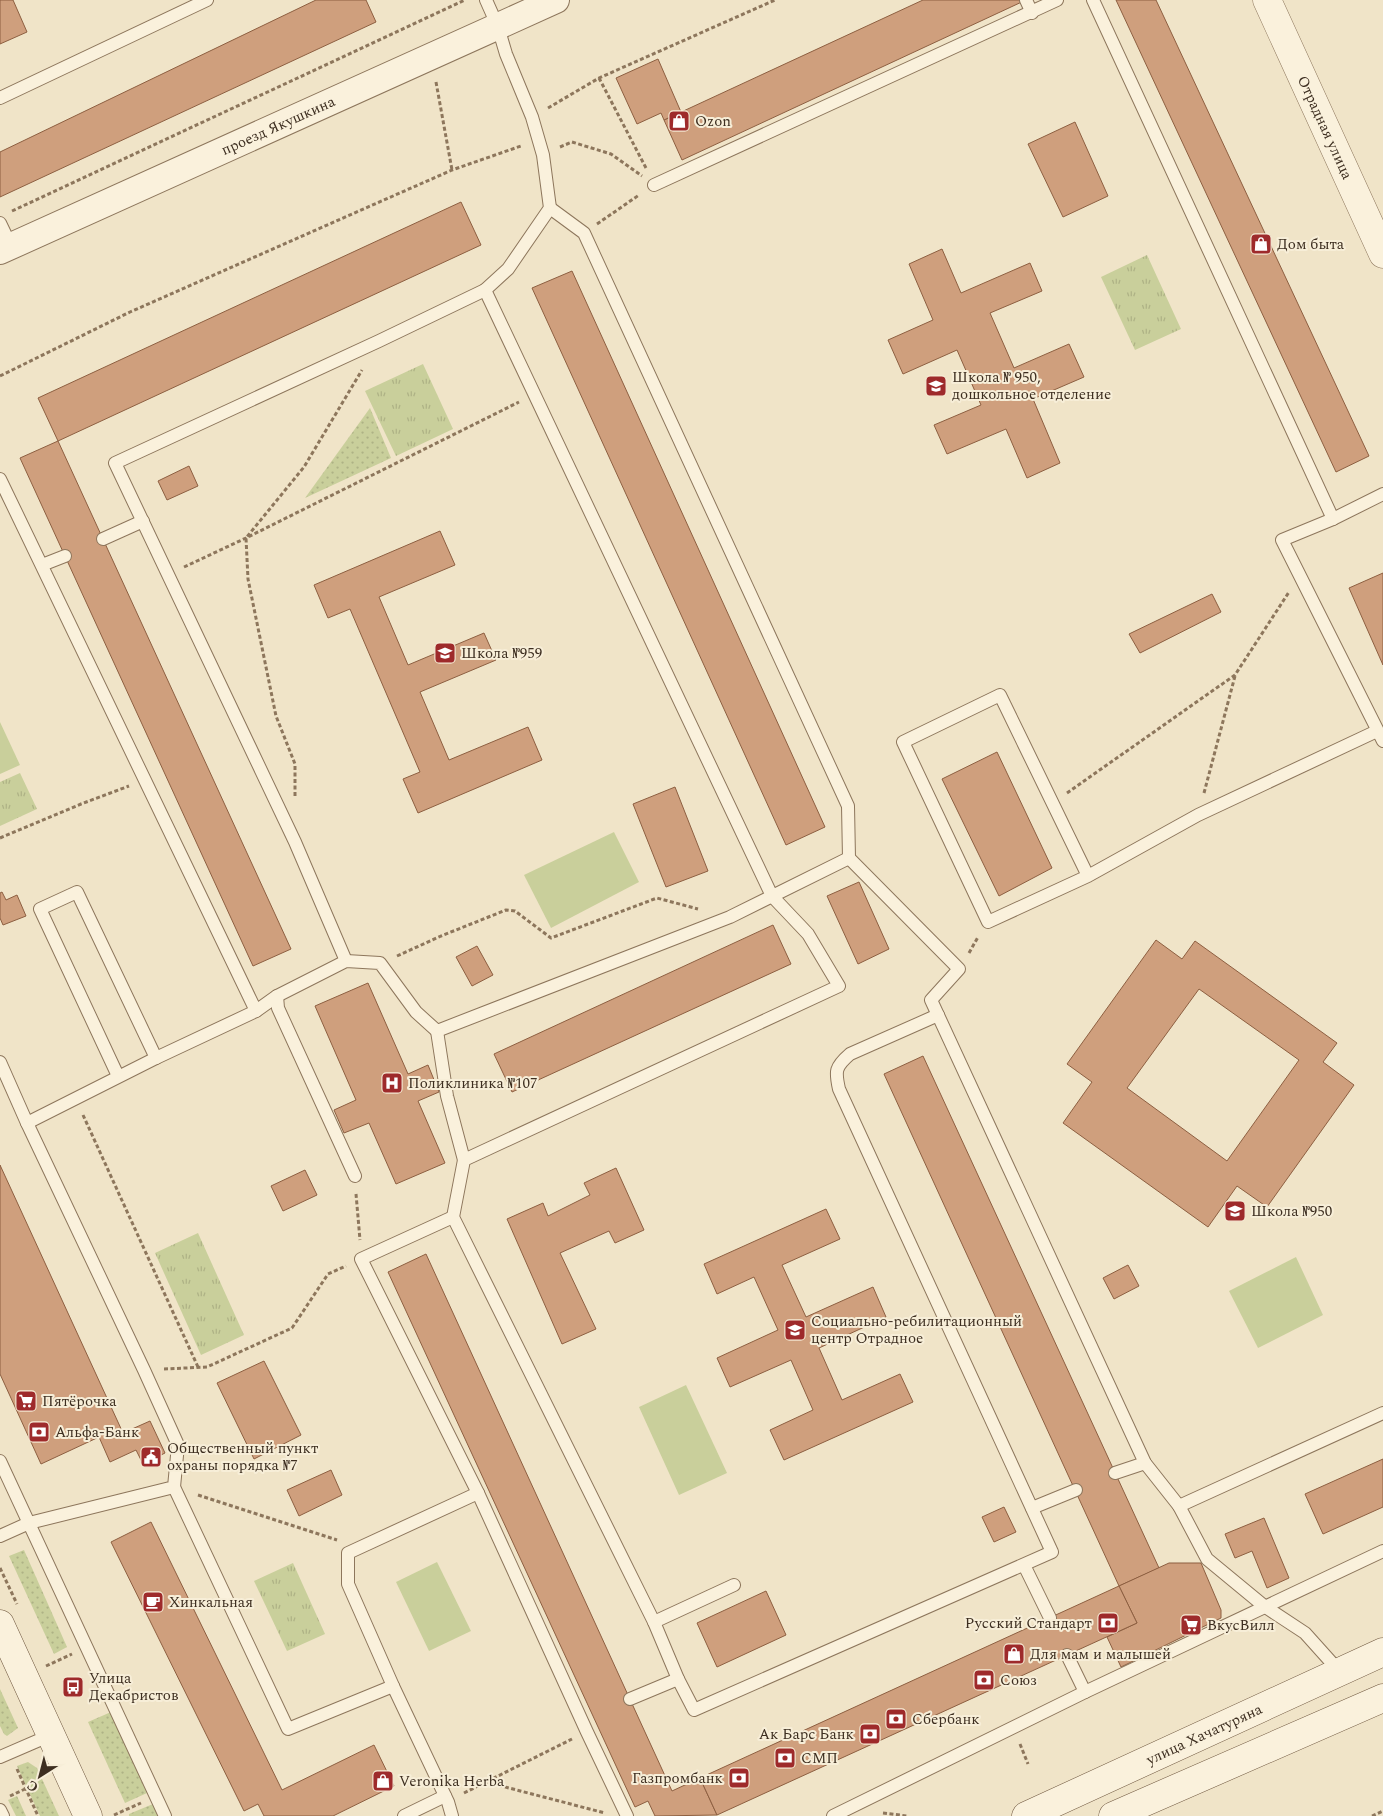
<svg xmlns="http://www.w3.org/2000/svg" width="1383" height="1816" viewBox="0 0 1383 1816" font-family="Spectral,serif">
	<defs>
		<pattern id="grass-dots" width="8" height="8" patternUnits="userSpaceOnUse" patternTransform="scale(1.25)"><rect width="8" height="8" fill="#c9cf9b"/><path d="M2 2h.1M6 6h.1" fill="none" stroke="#aeb285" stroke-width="1.8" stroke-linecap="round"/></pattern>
		<pattern id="park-tufts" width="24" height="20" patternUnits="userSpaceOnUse" patternTransform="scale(1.25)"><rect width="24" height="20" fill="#c9cf9b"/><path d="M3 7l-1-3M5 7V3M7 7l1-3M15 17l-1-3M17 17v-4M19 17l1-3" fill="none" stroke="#aeb285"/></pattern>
	</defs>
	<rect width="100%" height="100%" fill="#f0e4c8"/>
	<g fill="url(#grass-dots)">
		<path d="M 370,408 L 391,458 L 305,498 Z"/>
		<path d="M 24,1550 L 67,1647 L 54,1654 L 9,1556 Z"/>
		<path d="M 0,1689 L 18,1728 L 7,1736 L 4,1734 L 0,1726 Z"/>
		<path d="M 111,1712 L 147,1793 L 125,1803 L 88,1722 Z"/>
		<path d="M 28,1762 L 37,1768 L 59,1816 L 40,1816 L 17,1766 Z"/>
		<path d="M 17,1796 L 26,1816 L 16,1816 L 8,1800 Z"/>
		<path d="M 153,1804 L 158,1816 L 129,1816 L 129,1814 Z"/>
	</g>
	<g fill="url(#park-tufts)">
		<path d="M 1147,255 L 1181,329 L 1135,350 L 1101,277 Z"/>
		<path d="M 423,364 L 453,429 L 396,456 L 365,391 Z"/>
		<path d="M 20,773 L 37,809 L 0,826 L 0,782 Z"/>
		<path d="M 198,1233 L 244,1335 L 201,1355 L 155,1253 Z"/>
		<path d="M 293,1563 L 325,1634 L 287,1651 L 254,1581 Z"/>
	</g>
	<g fill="#c9cf9b">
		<path d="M 0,722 L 20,765 L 0,774 Z"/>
		<path d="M 614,832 L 639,882 L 551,928 L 524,875 Z"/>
		<path d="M 1296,1257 L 1323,1315 L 1258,1348 L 1229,1291 Z"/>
		<path d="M 686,1385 L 727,1473 L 679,1495 L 639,1407 Z"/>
		<path d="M 437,1562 L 471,1631 L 429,1651 L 396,1582 Z"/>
	</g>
	<g fill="#cf9f7d" stroke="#8d5f41" fill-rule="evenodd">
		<path d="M 0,0 L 13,0 L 27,32 L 0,44 Z"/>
		<path d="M 316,0 L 366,0 L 376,22 L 0,197 L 0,152 Z"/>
		<path d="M 923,0 L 1026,0 L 682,160 L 664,120 Z"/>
		<path d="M 1116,0 L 1156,0 L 1369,456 L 1336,472 Z"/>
		<path d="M 658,59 L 681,112 L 664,120 L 661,113 L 637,124 L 616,78 Z"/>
		<path d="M 1075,122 L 1108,196 L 1063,217 L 1028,144 Z"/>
		<path d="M 461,202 L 481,245 L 58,441 L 38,398 Z"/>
		<path d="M 942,249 L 961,293 L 1030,263 L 1042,291 L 990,313 L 1014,368 L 1069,344 L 1084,377 L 1033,399 L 1060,463 L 1027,478 L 1006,429 L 947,454 L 934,425 L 981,405 L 957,350 L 903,374 L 888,340 L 933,320 L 909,264 Z"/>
		<path d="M 572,271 L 825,827 L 786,845 L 532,288 Z"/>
		<path d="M 58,441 L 291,949 L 253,966 L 20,458 Z"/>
		<path d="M 189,466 L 198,486 L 167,500 L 158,481 Z"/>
		<path d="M 440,531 L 455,565 L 379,597 L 408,665 L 484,633 L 496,660 L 420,692 L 449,760 L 528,727 L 542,760 L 418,813 L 403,779 L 420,772 L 350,609 L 328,618 L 314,585 Z"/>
		<path d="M 1383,573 L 1383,665 L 1349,588 Z"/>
		<path d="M 1212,594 L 1221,612 L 1140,653 L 1129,634 Z"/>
		<path d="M 997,752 L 1052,868 L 999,896 L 942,779 Z"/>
		<path d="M 675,787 L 708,871 L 666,887 L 633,804 Z"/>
		<path d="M 859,882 L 889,949 L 858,964 L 827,896 Z"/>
		<path d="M 2,892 L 6,900 L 17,895 L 26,916 L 3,925 L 0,918 L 0,893 Z"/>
		<path d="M 773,925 L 791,964 L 512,1092 L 494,1054 Z"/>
		<path d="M 1156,940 L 1182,959 L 1195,941 L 1337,1043 L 1323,1062 L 1354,1085 L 1267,1207 L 1237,1186 L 1208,1227 L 1063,1123 L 1092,1082 L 1067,1064 ZM 1199,989 L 1299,1060 L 1227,1161 L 1127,1088 Z"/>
		<path d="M 477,946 L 493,975 L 472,986 L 456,957 Z"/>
		<path d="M 368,983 L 408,1074 L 428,1065 L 439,1092 L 418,1101 L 445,1163 L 396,1184 L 369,1123 L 344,1133 L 334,1110 L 356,1100 L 315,1006 Z"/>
		<path d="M 923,1056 L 1159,1568 L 1119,1586 L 884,1074 Z"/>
		<path d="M 0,1165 L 123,1433 L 150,1421 L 165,1453 L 143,1464 L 136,1450 L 110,1462 L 99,1437 L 41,1464 L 0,1374 Z"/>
		<path d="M 616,1168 L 644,1230 L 615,1243 L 609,1231 L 560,1253 L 596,1329 L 562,1344 L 507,1219 L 543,1203 L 548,1216 L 590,1195 L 584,1183 Z"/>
		<path d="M 305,1170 L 317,1195 L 283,1211 L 271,1186 Z"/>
		<path d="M 826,1209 L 840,1239 L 782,1265 L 806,1317 L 873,1287 L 886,1317 L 819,1348 L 842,1400 L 900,1374 L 913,1402 L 784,1460 L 770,1430 L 813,1410 L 791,1360 L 730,1387 L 717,1358 L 778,1330 L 754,1277 L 717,1294 L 704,1264 Z"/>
		<path d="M 426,1254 L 672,1791 L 700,1778 L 717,1815 L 655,1816 L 648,1801 L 635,1807 L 388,1272 Z"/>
		<path d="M 1128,1265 L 1139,1286 L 1114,1299 L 1103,1278 Z"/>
		<path d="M 264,1361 L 301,1435 L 254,1459 L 217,1383 Z"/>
		<path d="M 1383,1459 L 1383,1507 L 1323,1534 L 1305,1494 Z"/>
		<path d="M 331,1470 L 342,1495 L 299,1516 L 287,1490 Z"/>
		<path d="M 1004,1507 L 1016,1532 L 994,1542 L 982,1517 Z"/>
		<path d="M 1264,1518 L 1289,1578 L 1267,1588 L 1252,1551 L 1235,1558 L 1225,1534 Z"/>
		<path d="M 151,1522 L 282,1790 L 374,1745 L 394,1786 L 333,1816 L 264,1816 L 258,1804 L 244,1811 L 111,1542 Z"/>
		<path d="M 1169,1563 L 1201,1563 L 1221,1610 L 1221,1618 L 1121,1667 L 1107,1637 L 1137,1623 L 1119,1586 Z"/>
		<path d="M 1119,1586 L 1137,1623 L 717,1815 L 700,1778 Z"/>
		<path d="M 766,1591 L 786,1635 L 717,1667 L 697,1623 Z"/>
	</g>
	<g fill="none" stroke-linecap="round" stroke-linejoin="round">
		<g stroke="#8d765c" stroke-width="14">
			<g id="service">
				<path d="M 486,0 L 498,27 L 506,54 L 532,117 L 543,155 L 550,208 L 508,269 L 485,290 L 772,896 L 808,934 L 839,986 L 464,1160 L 453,1217 L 654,1622 L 678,1679 L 694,1710 L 1052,1552 L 839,1089 C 835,1071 835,1067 850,1054 L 938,1015"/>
				<path d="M 1026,0 L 1032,13"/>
				<path d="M 1093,0 L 1333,519"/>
				<path d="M 0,98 L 207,0"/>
				<path d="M 654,185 L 1057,0"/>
				<path d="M 550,208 L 584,233 L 848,806 L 849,858 L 959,969 L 931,1000 L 1145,1463 L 1179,1506 L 1207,1559 L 1264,1606 L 1305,1633 L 1340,1672"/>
				<path d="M 0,223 L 11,246"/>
				<path d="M 0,479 L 256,1011 L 277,996 L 346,961 L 380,963 L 416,1012 L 437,1031 L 730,917 L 849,858"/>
				<path d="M 1383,494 L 1333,519 L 1282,540 L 1383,741"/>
				<path d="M 103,539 L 143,521"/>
				<path d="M 42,565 L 65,556"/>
				<path d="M 1088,876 L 1000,695 L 903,742 L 988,922 L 1088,876 L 1198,815 L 1377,731"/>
				<path d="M 346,961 L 295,842 L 115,463 L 379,341 L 485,290"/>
				<path d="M 277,996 L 278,1008 L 355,1176"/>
				<path d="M 437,1031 L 447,1096 L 464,1160"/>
				<path d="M 0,1062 L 27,1123"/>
				<path d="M 118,1076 L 40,909 L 77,892 L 156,1058"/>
				<path d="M 453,1217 L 361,1259 L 478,1493 L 587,1732 L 627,1816"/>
				<path d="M 0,1461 L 165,1816"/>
				<path d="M 1115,1473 L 1145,1463"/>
				<path d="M 174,1487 L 288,1729 L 393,1686 L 448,1802 L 452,1816"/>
				<path d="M 1179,1506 L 1383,1413"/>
				<path d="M 1032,1508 L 1076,1490"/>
				<path d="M 0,1536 L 29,1523 L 174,1487 L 178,1445 L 144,1370 L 27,1123 L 156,1058 L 256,1011"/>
				<path d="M 1024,1565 L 1050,1618"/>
				<path d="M 654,1622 L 734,1585"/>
				<path d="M 1067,1655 L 1085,1692"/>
				<path d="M 393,1686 L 348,1584 L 348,1553 L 478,1493"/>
				<path d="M 630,1699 L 678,1679"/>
				<path d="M 0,1757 L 51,1735"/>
				<path d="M 0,1810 L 3,1816"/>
				<path d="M 404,1816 L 445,1796"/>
				<path d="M 833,1816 L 1085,1692 L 1383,1551"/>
			</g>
		</g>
		<g stroke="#8d765c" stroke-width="28">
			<g id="minor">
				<path id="s1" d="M 0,251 L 556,0"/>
			</g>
		</g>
		<g stroke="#8d765c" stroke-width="29">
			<g id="tertiary">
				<path id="s2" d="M 1267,0 L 1383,254"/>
			</g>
		</g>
		<g stroke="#6f573f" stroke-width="29">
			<g id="secondary">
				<path d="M 0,1624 L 88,1816"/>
				<path id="s3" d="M 1026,1816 L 1383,1652"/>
				<path d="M 1113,1816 L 1383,1698"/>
			</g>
		</g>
		<g stroke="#8d765c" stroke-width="3" stroke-dasharray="4 2.5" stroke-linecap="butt">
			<path d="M 599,78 L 646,168"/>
			<path d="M 436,82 L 452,170"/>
			<path d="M 548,108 L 599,78 L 775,0"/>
			<path d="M 560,147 L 572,142 L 611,154 L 642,176"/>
			<path d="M 12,211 L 465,0"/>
			<path d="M 597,224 L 639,195"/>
			<path d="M 0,376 L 130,312 L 452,170 L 521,146"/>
			<path d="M 184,567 L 246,538 L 519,402"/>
			<path d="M 1067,793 L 1235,675 L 1289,592"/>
			<path d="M 1204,793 L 1235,676"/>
			<path d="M 295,796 L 295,764 L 276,716 L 248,579 L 246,538 L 304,467 L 362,370"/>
			<path d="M 0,838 L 81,804 L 129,786"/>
			<path d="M 969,953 L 978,937"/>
			<path d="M 397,956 L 441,936 L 506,910 L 515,911 L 551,938 L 657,898 L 698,909"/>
			<path d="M 83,1115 L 198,1367"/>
			<path d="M 356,1194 L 360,1240"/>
			<path d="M 164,1369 L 207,1367 L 292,1328 L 328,1274 L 346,1266"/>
			<path d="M 198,1495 L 337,1540"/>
			<path d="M 0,1568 L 17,1604"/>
			<path d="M 46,1666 L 72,1654"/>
			<path d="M 1020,1744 L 1028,1764"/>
			<path d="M 17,1769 L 38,1816"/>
			<path d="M 486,1782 L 605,1813"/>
			<path d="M 464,1793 L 572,1739"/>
			<path d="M 10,1796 L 25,1789"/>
			<path d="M 883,1813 L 907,1816"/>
			<path d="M 114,1815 L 141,1803"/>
			<path d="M 1372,1816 L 1383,1811"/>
		</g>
		<use href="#service" stroke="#faf1dc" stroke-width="12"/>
		<use href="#minor" stroke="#faf1dc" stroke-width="26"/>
		<use href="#tertiary" stroke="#faf1dc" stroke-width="28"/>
		<use href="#secondary" stroke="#faf1dc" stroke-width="28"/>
	</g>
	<defs>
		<g id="shop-square" transform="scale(1.125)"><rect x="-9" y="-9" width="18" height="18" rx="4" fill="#9e2a2b" stroke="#f7eed8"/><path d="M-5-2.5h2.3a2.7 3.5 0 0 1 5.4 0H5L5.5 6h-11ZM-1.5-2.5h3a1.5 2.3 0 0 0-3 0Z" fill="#fff"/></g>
		<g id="school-square" transform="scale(1.125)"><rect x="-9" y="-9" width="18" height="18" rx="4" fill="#9e2a2b" stroke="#f7eed8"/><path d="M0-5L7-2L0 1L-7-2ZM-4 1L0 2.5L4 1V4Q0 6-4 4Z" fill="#fff"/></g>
		<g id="hospital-square" transform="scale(1.125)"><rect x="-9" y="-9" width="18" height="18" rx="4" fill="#9e2a2b" stroke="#f7eed8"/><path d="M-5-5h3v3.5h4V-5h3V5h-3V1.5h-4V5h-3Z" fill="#fff"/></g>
		<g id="supermarket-square" transform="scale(1.125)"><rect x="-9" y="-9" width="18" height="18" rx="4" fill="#9e2a2b" stroke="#f7eed8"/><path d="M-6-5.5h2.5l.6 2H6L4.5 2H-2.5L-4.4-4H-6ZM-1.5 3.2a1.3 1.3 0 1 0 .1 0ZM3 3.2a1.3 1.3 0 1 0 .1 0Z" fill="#fff"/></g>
		<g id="bank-square" transform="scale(1.125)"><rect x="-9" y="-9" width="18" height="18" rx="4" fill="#9e2a2b" stroke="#f7eed8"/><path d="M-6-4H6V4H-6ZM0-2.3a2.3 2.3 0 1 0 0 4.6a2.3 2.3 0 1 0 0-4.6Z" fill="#fff"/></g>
		<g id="civic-square" transform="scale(1.125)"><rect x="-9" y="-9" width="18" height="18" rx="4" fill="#9e2a2b" stroke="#f7eed8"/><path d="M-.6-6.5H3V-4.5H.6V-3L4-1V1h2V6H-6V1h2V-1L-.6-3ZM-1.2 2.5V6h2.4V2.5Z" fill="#fff"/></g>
		<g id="cafe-square" transform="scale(1.125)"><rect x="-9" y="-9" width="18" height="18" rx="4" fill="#9e2a2b" stroke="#f7eed8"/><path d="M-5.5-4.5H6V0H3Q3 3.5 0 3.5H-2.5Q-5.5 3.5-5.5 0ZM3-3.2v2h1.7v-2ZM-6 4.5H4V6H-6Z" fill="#fff"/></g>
		<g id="bus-square" transform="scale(1.125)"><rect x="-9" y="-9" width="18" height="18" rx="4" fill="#9e2a2b" stroke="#f7eed8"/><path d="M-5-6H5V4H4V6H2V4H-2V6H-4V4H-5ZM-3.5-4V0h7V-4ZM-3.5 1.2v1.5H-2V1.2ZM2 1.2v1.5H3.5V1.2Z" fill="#fff"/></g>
	</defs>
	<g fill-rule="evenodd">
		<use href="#shop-square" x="679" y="121"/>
		<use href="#shop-square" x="1261" y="244"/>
		<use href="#school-square" x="936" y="386"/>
		<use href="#school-square" x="445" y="653"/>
		<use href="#hospital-square" x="392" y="1083"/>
		<use href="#school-square" x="1235" y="1211"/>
		<use href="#school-square" x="795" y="1330"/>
		<use href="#supermarket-square" x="26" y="1401"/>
		<use href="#bank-square" x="39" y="1432"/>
		<use href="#civic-square" x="151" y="1457"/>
		<use href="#cafe-square" x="153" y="1602"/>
		<use href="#bank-square" x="1108" y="1623"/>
		<use href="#supermarket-square" x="1191" y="1625"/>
		<use href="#shop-square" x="1014" y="1654"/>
		<use href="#bank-square" x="984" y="1680"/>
		<use href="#bus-square" x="73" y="1687"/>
		<use href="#bank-square" x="896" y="1719"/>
		<use href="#bank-square" x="870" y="1734"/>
		<use href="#bank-square" x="785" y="1758"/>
		<use href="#bank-square" x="739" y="1778"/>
		<use href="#shop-square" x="383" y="1781"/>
	</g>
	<g text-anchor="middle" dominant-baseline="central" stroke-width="4" stroke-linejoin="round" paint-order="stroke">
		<g font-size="15" fill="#3d2e20" stroke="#f7eed8" text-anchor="start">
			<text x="695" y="121">Ozon</text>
			<text x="1277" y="244">Дом быта</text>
			<text x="952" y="377">Школа № 950,<tspan x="952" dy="17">дошкольное отделение</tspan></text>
			<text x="461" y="653">Школа №959</text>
			<text x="408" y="1083">Поликлиника №107</text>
			<text x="1251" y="1211">Школа №950</text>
			<text x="811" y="1321">Социально-ребилитационный<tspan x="811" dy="17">центр Отрадное</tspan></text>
			<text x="42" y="1401">Пятёрочка</text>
			<text x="55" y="1432">Альфа-Банк</text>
			<text x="167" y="1448">Общественный пункт<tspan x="167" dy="17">охраны порядка №7</tspan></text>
			<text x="169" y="1602">Хинкальная</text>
			<text x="1092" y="1623" text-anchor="end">Русский Стандарт</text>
			<text x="1207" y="1625">ВкусВилл</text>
			<text x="1030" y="1654">Для мам и малышей</text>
			<text x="89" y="1678">Улица<tspan x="89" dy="17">Декабристов</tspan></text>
			<text x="1000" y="1680">Союз</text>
			<text x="912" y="1719">Сбербанк</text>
			<text x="854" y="1734" text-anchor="end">Ак Барс Банк</text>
			<text x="801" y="1758">СМП</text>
			<text x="723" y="1778" text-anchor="end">Газпромбанк</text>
			<text x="399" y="1781">Veronika Herba</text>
		</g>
		<g font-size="15" fill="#3d2e20" stroke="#f7eed8">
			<text stroke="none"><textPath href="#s1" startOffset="305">проезд Якушкина</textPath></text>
			<text stroke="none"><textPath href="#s2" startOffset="140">Отрадная улица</textPath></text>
			<text stroke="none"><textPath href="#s3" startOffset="196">улица Хачатуряна</textPath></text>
		</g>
	</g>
	<g transform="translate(40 1776) rotate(216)" stroke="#f7eed8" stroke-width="4" paint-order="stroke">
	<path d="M0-4L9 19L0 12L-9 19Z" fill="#3d2e20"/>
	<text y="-8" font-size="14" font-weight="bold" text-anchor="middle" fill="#3d2e20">С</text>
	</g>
</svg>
